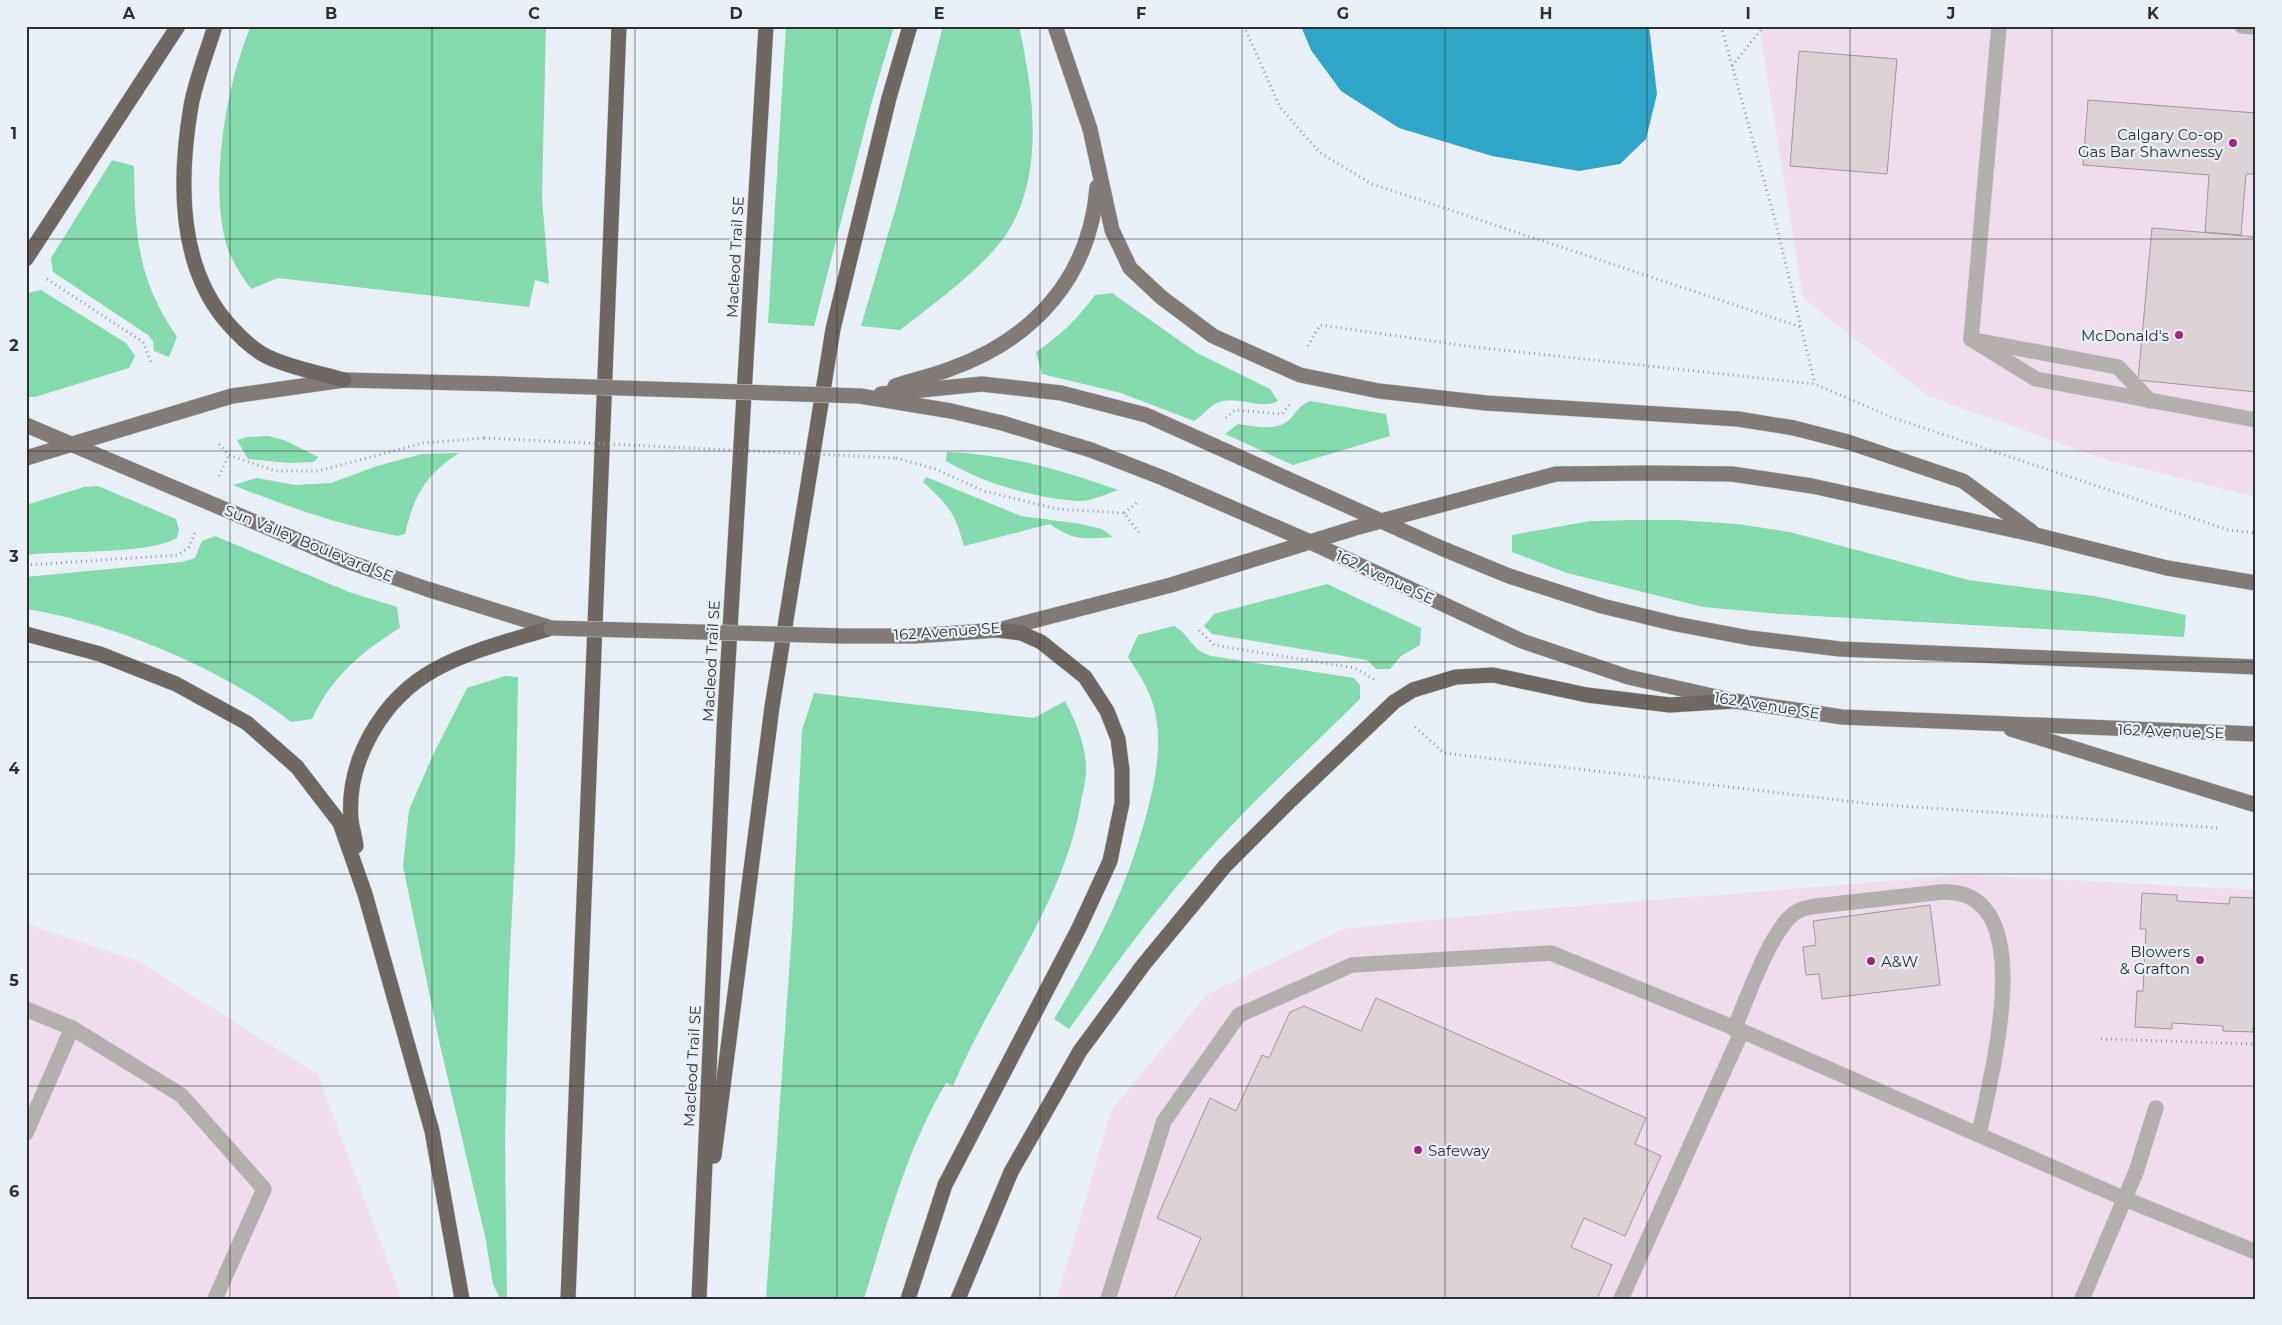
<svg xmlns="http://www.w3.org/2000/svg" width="2282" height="1325" viewBox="0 0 2282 1325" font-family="Montserrat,sans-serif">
	<rect width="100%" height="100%" fill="#e8eff6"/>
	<g fill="#efddee">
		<path d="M 1759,26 L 2256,26 L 2256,497 L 2107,460 L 1928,396 L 1803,298 Z"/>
		<path d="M 1968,875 L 2256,890 L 2256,1299 L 1057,1299 L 1111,1111 L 1206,995 L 1343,929 L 1528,910 Z"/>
		<path d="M 26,924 L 140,962 L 318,1075 L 402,1299 L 26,1299 Z"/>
	</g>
	<g fill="#83daad">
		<path d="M 251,26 L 546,26 L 542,198 L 549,284 L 535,280 L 529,307 L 278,278 L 251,289 C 240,273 229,258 225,239 C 210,180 227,81 251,26 Z"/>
		<path d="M 786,26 L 894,26 L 872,101 L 814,326 L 768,323 Z"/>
		<path d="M 943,26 L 1019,26 C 1033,91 1045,170 1009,230 C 989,264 932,305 900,330 L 861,326 L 898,200 Z"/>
		<path d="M 112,160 L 134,166 C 135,234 137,279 177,337 L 169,357 L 154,351 L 153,341 L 148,335 L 53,272 L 51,258 Z"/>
		<path d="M 41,290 L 126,343 L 135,356 L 129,368 L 35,397 L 26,397 L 26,296 L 28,293 Z"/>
		<path d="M 1112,293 L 1197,353 L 1270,389 L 1278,401 C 1261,410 1242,397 1223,401 C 1210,403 1205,415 1194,421 L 1121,393 L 1042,374 L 1036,352 C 1060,336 1078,318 1095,295 Z"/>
		<path d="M 1310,401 L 1386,414 L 1390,436 L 1293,465 L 1225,434 L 1238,424 C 1253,426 1276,432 1289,420 C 1299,411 1294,409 1310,401 Z"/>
		<path d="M 268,436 L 284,440 L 318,457 L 314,462 L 288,463 L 248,459 L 237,440 L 247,437 Z"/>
		<path d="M 947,452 C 1006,454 1062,470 1118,490 C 1106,494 1089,502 1077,501 C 1035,498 982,483 946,461 Z"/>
		<path d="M 459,453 C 425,475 414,496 405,534 L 398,536 C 340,525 287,507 233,485 L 257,478 L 295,485 L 331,483 L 377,466 L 422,454 Z"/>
		<path d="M 926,477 L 1021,516 L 1081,524 L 1102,529 L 1113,537 C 1085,539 1073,541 1050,524 L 964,546 C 955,512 948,505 923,482 Z"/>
		<path d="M 98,486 L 176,519 L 179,529 L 177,538 C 147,555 64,550 26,555 L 26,505 L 84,487 Z"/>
		<path d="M 1634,520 L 1678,520 L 1737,524 L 1790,532 L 1968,580 L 2094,596 L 2186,615 L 2184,637 L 1780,614 L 1703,607 L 1567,573 L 1512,552 L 1512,535 L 1591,521 Z"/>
		<path d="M 215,536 L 349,592 L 397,607 L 400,628 C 361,652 332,676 312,719 L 291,722 C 223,669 111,622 26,609 L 26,577 L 182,562 L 195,558 L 202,541 Z"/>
		<path d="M 1327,584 L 1421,628 L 1420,645 L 1401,656 L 1390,669 L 1376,669 L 1367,660 L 1212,634 L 1204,626 L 1214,614 Z"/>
		<path d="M 1174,626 C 1192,636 1189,649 1211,656 L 1354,678 L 1360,685 L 1360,699 C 1303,755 1242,811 1189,872 C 1146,922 1107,976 1069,1029 L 1054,1019 C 1094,953 1128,887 1147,812 C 1156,778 1163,742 1154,707 C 1149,689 1138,672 1128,657 L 1138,635 Z"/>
		<path d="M 505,676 L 518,677 L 515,853 L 509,972 L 505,1141 L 507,1299 L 500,1299 L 493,1284 L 485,1236 L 440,1045 L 403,866 L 409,810 L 433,755 L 467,688 Z"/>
		<path d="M 814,693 L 1034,718 L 1065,701 C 1076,722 1086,745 1086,769 C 1086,782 1082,795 1080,807 C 1061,909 992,992 953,1086 L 946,1083 C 907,1148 886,1227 864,1299 L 766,1299 L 792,931 L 802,730 Z"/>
	</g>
	<path fill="#2fa6c7" d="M 1301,26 L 1649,26 L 1657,94 L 1646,139 L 1620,164 L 1579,171 L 1492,156 L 1399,128 L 1341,91 L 1311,50 Z"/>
	<g fill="#ddd3d6" stroke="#a1979a">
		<path d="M 1799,51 L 1897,59 L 1887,174 L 1790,166 Z"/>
		<path d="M 2088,100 L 2256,113 L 2256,174 L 2246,174 L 2241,235 L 2205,232 L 2209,175 L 2083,165 Z"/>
		<path d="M 2152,228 L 2256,237 L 2256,392 L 2138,380 Z"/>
		<path d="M 2142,893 L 2177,895 L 2177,901 L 2229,904 L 2230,897 L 2256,898 L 2256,1026 L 2253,1026 L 2253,1032 L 2223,1031 L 2223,1026 L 2172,1023 L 2172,1029 L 2135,1027 L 2137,991 L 2143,991 L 2146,929 L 2140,929 Z"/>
		<path d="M 1930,905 L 1940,985 L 1822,999 L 1819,974 L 1806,975 L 1803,947 L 1816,945 L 1813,921 Z"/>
		<path d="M 1376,998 L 1646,1118 L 1635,1144 L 1661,1156 L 1625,1236 L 1584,1218 L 1571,1247 L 1612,1265 L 1597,1299 L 1174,1299 L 1201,1238 L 1157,1218 L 1210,1098 L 1236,1111 L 1262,1055 L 1269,1058 L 1290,1012 L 1304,1006 L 1361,1031 Z"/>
	</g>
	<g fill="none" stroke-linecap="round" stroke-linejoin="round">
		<g stroke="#c6ccd3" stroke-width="16">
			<g id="minor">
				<path d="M 2242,26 L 2256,27"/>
				<path d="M 1971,339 L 1999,26"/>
				<path d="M 1971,339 L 2036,379 L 2256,420"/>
				<path d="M 1979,341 L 2118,367 L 2150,401"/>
				<path d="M 26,1009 L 72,1028"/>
				<path d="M 1734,1029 C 1747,999 1769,935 1792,915 C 1799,909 1808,907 1817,906 L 1942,892 C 2044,887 1989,1081 1979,1135"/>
				<path d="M 26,1133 L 72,1028 L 181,1095 L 264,1189 L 215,1299"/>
				<path d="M 1108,1299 L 1164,1121 L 1239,1015 L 1352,965 L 1551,953 L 1742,1031 L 2125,1199 L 2256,1252"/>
				<path d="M 1621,1299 L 1742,1031"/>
				<path d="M 2082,1299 L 2136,1172 L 2156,1108"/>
			</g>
		</g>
		<g stroke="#c6ccd3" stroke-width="16">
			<g id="major">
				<path d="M 1055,26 L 1090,129 L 1112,230 L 1130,268 L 1161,297 L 1213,336 L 1300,375 L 1379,391 L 1486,403 L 1738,419 L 1794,428 L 1848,442 L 1963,481 L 2031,531"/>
				<path d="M 895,386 C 913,380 932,376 950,369 C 1034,339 1090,277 1097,187"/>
				<path d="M 881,394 L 982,384 L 1061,393 L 1146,415 L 1441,548 L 1509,576 L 1602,606 L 1676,624 L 1750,638 L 1840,649 L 2256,667"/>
				<path d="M 860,396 L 951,411 L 1002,423 L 1091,450 L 1163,478 L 1308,541 L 1522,641 L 1628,677 L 1735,701 L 1842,717 L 2256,734"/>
				<path d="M 26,425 L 349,562 L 427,589 L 551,628"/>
				<path d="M 26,458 L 232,396 L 344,380 L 504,384"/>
				<path d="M 843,636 L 915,636 L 998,630 L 1171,585 L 1355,528 L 1556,474 L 1650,473 L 1732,474 L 1812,486 L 2036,535 L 2167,568 L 2256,583"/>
				<path d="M 2011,729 L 2256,805"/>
			</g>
		</g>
		<g stroke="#c6ccd3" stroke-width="16">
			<g id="highway">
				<path d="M 215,26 C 207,52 196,79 191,106 C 179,177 177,262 225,320 C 237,334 251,349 268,357 C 291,368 320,373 344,380"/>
				<path d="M 26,259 L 178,26"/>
				<path d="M 26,634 L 100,654 L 176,684 L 247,723 L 297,767 L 340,823 L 365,894 L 432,1131 L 462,1299"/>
				<path d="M 356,846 C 355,837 352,828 351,820 C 346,759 384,697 436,669 C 471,650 513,640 551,628"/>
				<path d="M 714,1156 L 772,707 L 833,329 L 889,98 L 910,26"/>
				<path d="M 568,1299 L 619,26"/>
				<path d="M 699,1299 L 724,730 L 766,26"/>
				<path d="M 908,1299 L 945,1185 L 1079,928 L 1110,861 L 1122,803 L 1122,770 L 1118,739 L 1107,711 L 1085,677 L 1041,642 L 1021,633 L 998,630"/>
				<path d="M 958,1299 L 1011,1172 L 1080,1051 L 1144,964 L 1225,866 L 1291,800 L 1394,702 L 1413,690 L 1456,677 L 1493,675 L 1587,695 L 1670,705 L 1735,701"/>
			</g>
		</g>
		<g stroke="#989ca2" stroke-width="3" stroke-dasharray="1 4" stroke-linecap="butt">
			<path d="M 1244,26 L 1280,107 L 1319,152 L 1372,184 L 1801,327"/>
			<path d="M 1721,26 L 1775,220 L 1815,384"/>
			<path d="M 1732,66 L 1764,26"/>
			<path d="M 47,279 L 143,342 L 152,365"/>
			<path d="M 1308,346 L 1320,325 L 1474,347 L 1815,384 L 1891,417 L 2228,530 L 2256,533"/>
			<path d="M 1226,418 L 1235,410 L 1282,414 L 1291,403"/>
			<path d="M 219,444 L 229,455 L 275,471 L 318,471 L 423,443 L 484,438"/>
			<path d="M 896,458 L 935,469 L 984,491 L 1057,509 L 1124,513 L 1140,534"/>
			<path d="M 219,476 L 229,455"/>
			<path d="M 1124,513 L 1139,501"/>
			<path d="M 26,565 L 178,555 L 189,547 L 196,530"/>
			<path d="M 1199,630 L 1214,645 L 1355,668 L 1375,680"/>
			<path d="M 1415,727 L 1444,753 L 1872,804 L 2220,828"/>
			<path d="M 2101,1039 L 2256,1044"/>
		</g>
		<use href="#minor" stroke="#b2afac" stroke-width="15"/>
		<use href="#major" stroke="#817a76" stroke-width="15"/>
		<use href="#highway" stroke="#6f6862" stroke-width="15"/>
		<g stroke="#c6ccd3" stroke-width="16" stroke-linecap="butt">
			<g id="major-bridge">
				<path d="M 504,384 L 860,396"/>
				<path d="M 551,628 L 843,636"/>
			</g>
		</g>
		<path stroke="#989ca2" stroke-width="3" stroke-dasharray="1 4" stroke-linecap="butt" d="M 484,438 L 896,458"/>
		<use href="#major-bridge" stroke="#817a76" stroke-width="15"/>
	</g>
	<path fill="none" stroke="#2d2f32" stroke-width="1" stroke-opacity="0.55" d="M 230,26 L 230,1299M 432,26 L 432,1299M 635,26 L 635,1299M 837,26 L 837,1299M 1040,26 L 1040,1299M 1242,26 L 1242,1299M 1445,26 L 1445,1299M 1647,26 L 1647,1299M 1850,26 L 1850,1299M 2052,26 L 2052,1299M 26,239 L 2256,239M 26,451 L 2256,451M 26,662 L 2256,662M 26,874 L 2256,874M 26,1086 L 2256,1086"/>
	<g fill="#a1277d" stroke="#e8eff6" stroke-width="2">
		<circle cx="2233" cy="143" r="5"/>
		<circle cx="2179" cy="335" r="5"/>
		<circle cx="2200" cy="960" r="5"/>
		<circle cx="1871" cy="961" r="5"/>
		<circle cx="1418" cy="1150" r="5"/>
	</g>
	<g text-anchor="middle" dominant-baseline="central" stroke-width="4.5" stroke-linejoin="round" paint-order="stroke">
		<g font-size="15" fill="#2d2f32" stroke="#e8eff6" text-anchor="end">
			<text x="2223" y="134">Calgary Co-op<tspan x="2223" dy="17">Gas Bar Shawnessy</tspan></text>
			<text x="2169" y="335">McDonald's</text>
			<text x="2190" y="951">Blowers<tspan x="2190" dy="17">&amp; Grafton</tspan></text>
			<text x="1881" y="961" text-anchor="start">A&amp;W</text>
			<text x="1428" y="1150" text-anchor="start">Safeway</text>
		</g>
		<g font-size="15" fill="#2d2f32" stroke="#e8eff6">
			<text transform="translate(735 257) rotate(-87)">Macleod Trail SE</text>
			<text transform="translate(309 543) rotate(22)">Sun Valley Boulevard SE</text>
			<text transform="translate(1385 577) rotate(25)">162 Avenue SE</text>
			<text transform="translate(947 631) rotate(-4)">162 Avenue SE</text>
			<text transform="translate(711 661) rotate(-87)">Macleod Trail SE</text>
			<text transform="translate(1767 705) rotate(9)">162 Avenue SE</text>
			<text transform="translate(2171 731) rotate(2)">162 Avenue SE</text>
			<text transform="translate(692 1066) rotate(-87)">Macleod Trail SE</text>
		</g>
	</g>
	<rect width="2282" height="1325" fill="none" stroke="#e8eff6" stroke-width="55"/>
	<rect x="28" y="28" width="2226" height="1270" fill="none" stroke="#2d2f32" stroke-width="2"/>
	<g font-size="16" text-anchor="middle" font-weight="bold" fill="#2d2f32">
		<text x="129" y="19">A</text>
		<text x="331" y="19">B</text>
		<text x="534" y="19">C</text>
		<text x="736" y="19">D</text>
		<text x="939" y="19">E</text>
		<text x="1141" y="19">F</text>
		<text x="1343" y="19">G</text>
		<text x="1546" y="19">H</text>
		<text x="1748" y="19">I</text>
		<text x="1951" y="19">J</text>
		<text x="2153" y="19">K</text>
		<text x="14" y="139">1</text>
		<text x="14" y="351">2</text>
		<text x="14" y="562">3</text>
		<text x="14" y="774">4</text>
		<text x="14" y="986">5</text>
		<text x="14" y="1197">6</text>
	</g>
</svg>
